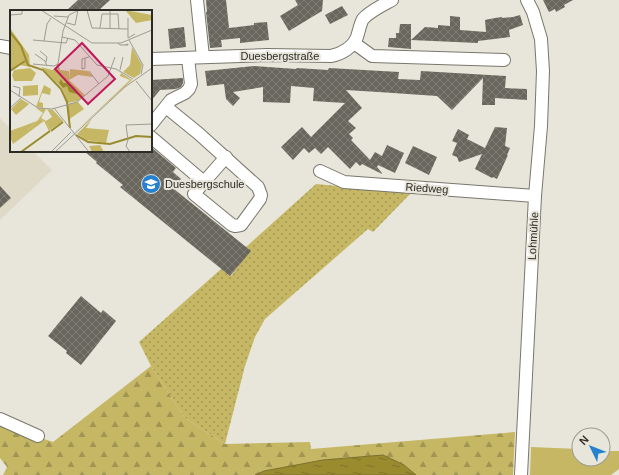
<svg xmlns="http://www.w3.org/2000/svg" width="619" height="475" viewBox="0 0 619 475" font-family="Arial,sans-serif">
	<defs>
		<pattern id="forest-firs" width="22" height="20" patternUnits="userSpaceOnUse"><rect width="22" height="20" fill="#c6b765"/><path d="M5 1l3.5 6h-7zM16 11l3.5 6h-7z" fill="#a19553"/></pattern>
		<pattern id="park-dots" width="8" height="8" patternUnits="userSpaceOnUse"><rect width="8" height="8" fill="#c6b765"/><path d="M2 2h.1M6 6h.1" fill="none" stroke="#a19553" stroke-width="1.8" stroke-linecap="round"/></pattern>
		<pattern id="water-ripples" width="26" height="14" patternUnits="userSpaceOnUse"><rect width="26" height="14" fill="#9b8b2f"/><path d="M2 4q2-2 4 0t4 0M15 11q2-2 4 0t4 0" fill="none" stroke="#7f7228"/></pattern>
		<pattern id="building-cross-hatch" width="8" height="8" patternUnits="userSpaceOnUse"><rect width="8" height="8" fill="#69675d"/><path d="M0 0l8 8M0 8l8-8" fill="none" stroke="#7f7d75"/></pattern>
	</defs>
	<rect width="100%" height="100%" fill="#e8e6da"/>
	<path fill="#dedac7" d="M 0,118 L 11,129 L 11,151 L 33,151 L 52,170 L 0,220 Z"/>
	<path fill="#c6b765" d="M 531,447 L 579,449 L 579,459 L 603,459 L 603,451 L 619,451 L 619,469 L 611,475 L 530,475 Z"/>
	<path fill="url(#forest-firs)" d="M 151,366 L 185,418 L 225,444 L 310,442 L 311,449 L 515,432 L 513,475 L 416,475 L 404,465 L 382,455 L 323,460 L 264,471 L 255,475 L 3,475 L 7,467 L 0,458 L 0,424 L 53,442 Z"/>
	<path fill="url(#park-dots)" d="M 316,184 L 411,193 L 373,232 L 368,229 L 265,319 L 255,337 L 245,366 L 225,444 L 185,418 L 151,366 L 139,342 L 221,269 L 231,276 L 239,265 L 246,247 Z"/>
	<path fill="url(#water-ripples)" stroke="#7a6e2c" d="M 383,455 L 404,465 L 416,475 L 255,475 L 264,471 L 323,460 Z"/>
	<g fill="url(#building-cross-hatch)">
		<path d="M 78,0 L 110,0 L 98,11 L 66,11 Z"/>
		<path d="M 206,0 L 226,0 L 229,28 L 254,25 L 254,23 L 267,22 L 269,40 L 240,43 L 240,38 L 221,40 L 222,47 L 210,48 L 206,12 L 207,12 Z"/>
		<path d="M 295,0 L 323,0 L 322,11 L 289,31 L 280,16 L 298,5 Z"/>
		<path d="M 543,0 L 573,0 L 564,5 L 565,7 L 556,12 L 555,9 L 549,12 Z"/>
		<path d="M 342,6 L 348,15 L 330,24 L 325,15 Z"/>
		<path d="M 520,15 L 523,25 L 509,30 L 510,37 L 478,41 L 478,43 L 411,40 L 411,49 L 388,47 L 389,38 L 396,38 L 396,33 L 399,33 L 400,24 L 411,24 L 411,40 L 425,27 L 438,28 L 438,25 L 450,26 L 450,16 L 460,17 L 460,30 L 486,32 L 485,20 L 495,18 L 502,17 L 502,18 L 513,17 Z"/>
		<path d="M 184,27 L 186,47 L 170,49 L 168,29 Z"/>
		<path d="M 254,66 L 296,69 L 297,68 L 328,70 L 329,68 L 399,72 L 398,79 L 420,80 L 421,71 L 506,76 L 505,88 L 527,89 L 527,100 L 495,98 L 495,105 L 482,105 L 483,78 L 452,110 L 437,96 L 393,93 L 394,93 L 346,90 L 362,108 L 348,121 L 356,128 L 349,134 L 353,138 L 351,140 L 370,160 L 375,152 L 382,156 L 387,145 L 404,153 L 395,173 L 378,165 L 377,167 L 382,173 L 382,174 L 362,164 L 360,166 L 356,162 L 350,169 L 328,147 L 321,154 L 315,148 L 309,153 L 304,148 L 293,160 L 281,147 L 302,127 L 311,137 L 345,103 L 313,101 L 314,88 L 291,86 L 290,103 L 263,102 L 263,87 L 233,92 L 240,98 L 233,106 L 226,99 L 224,84 L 207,86 L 205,71 Z"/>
		<path d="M 183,78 L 183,83 L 181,87 L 176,89 L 160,90 L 151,101 L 151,80 Z"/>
		<path d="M 495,127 L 507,128 L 505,146 L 510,148 L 507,155 L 508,155 L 497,179 L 493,177 L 492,178 L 475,169 L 482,154 L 459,162 L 457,157 L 452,155 L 457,143 L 452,141 L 458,129 L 469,135 L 467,139 L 485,148 Z"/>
		<path d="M 413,146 L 437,157 L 429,175 L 405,163 Z"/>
		<path d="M 151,147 L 176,168 L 173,172 L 181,179 L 174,189 L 251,251 L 230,276 L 120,187 L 123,185 L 96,163 L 97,162 L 84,151 L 151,151 Z"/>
		<path d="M 0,186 L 11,198 L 0,208 Z"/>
		<path d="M 81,296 L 101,313 L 103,310 L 116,321 L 81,365 L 66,353 L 67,351 L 48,336 Z"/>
	</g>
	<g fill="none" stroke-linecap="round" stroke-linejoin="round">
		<g stroke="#79776c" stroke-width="14">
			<g id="minor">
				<path d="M 197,0 L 203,57"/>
				<path d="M 354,43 L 372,56 L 504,60"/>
				<path d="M 0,46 L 11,48"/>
				<path d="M 151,59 L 267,55 L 331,56 C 342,54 353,47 357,37 C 359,31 360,24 363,19 C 370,11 383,5 392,0"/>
				<path d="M 151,125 L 171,100 L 185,93 L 189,89 L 191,84 L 188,58"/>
				<path d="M 151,137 L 204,182 L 194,194 L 232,225 L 235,226 L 241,225 L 260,199 L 261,195 L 258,187 L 198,133 L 166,107"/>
				<path d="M 320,171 L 344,182 L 535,196"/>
				<path d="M 204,182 L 226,157"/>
				<path d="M 0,419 L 38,436"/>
				<path d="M 521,475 L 535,196 L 541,126 L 543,71 L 541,39 L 533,12 L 527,0"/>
			</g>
		</g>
		<use href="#minor" stroke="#fff" stroke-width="12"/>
	</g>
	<defs>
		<g id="school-disc" transform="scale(1)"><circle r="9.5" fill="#2681ce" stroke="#e8e6da"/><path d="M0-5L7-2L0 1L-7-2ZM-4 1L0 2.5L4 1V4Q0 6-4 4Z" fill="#fff"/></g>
	</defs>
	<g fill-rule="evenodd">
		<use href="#school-disc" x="151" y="184"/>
	</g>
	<g text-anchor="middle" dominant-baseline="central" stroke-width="4" stroke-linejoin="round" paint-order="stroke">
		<g font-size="11" fill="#2c2b26" stroke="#e8e6da">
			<text x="280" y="56">Duesbergstraße</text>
			<text transform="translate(427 188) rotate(4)">Riedweg</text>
			<text transform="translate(533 236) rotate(-87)">Lohmühle</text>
		</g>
		<g font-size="11" fill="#2c2b26" stroke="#e8e6da" text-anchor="start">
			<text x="165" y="184">Duesbergschule</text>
		</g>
	</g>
	<g transform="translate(10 10)">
		<rect width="142" height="142" fill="#e8e6da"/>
		<path d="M 20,58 L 26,63 L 22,71 L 4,71 L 2,65 L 4,60 ZM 111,63 L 122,70 L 65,122 L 120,70 L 110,66 ZM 28,75 L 28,85 L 13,86 L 13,76 ZM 11,89 L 19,94 L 6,105 L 1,99 ZM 68,92 L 74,99 L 58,110 L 58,94 ZM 37,99 L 43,100 L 53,111 L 40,120 L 36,111 L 42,107 ZM 29,109 L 34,111 L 3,134 L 0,127 L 18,120 ZM 90,135 L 94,142 L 82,142 L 79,136 Z" fill="#c6b765"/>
		<path d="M 115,0 L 142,5 L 142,10 L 126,13 ZM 122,37 L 132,55 L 130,64 L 124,68 L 113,62 L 120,55 ZM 47,53 L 50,60 L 59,61 L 59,70 L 75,85 L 68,91 L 58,93 L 52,78 L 31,57 L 42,60 L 46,58 ZM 34,75 L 41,79 L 40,85 L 32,83 L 29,92 L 33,93 L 33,98 L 26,97 ZM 26,98 L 36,99 L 31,108 L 36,111 L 40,120 L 43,118 L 39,121 L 34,111 L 29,109 L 15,123 L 0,127 L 0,121 L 27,111 L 33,103 ZM 82,109 L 76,118 L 99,120 L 96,133 L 76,130 L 67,124 Z" fill="#c6b765"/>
		<path d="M 0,18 L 19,45 L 20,57 L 10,55 L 0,62 ZM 60,59 L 78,61 L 83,67 L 68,65 L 59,70 Z" fill="#c6b765"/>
		<path d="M 51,69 L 53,73 L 58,73 L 65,78 L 67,84 L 59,82 L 57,76 L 53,78 L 49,73 Z" fill="#9b8b2f"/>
		<path fill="none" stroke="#9b8b2f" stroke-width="2" d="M 0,22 L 11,36 L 18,55 L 33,60 L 51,79 L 57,92 L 60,118M 0,61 L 15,51M 41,121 L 53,112M 66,125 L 78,132 L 100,134 L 126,126 L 142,127M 11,142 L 40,121"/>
		<path fill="none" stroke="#9d9b92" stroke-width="1" d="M 31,0 L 82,33 L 111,33 L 142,20M 77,0 L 82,18M 0,5 L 12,4 L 12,0M 44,6 L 58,7M 118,8 L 118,28 L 125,24M 57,13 L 65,15 L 68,0M 82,18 L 118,19M 90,18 L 92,4 L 108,4 L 109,19M 100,18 L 100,0M 52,27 L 65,30 L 87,55 L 106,59 L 123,69M 23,30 L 56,33 L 58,28M 119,30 L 133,55 L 131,64M 34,31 L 37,14 L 41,8M 108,33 L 110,35 L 118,35 L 118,34 L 115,35M 30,41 L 37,47 L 36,52M 25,44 L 35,51 L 37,56M 75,49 L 75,58 L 72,59 L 72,49 L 79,47M 23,54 L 44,56 L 48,54M 49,59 L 48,54 L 53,21 L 59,5 L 69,0M 110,60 L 113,47M 79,61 L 89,74M 126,71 L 142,91M 3,76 L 10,78 L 9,87M 0,80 L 28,98 L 42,99 L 67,92 L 98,66 L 105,47M 0,98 L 11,88M 44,98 L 79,142M 41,142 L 61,122M 45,142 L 115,77 L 142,58M 120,142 L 116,136 L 118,130 L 116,115 L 142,114"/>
		<path fill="#c2185b" fill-opacity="0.15" stroke="#c2185b" stroke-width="2" d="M 72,33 L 105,69 L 78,94 L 45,59 Z"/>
		<rect width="142" height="142" fill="none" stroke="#2c2b26" stroke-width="2"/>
	</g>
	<g transform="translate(591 447) rotate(313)"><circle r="19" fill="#e8e6da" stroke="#9d9b92"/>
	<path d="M0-3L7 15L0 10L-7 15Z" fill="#2681ce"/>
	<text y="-6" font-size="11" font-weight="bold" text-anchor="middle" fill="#2c2b26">N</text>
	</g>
</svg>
